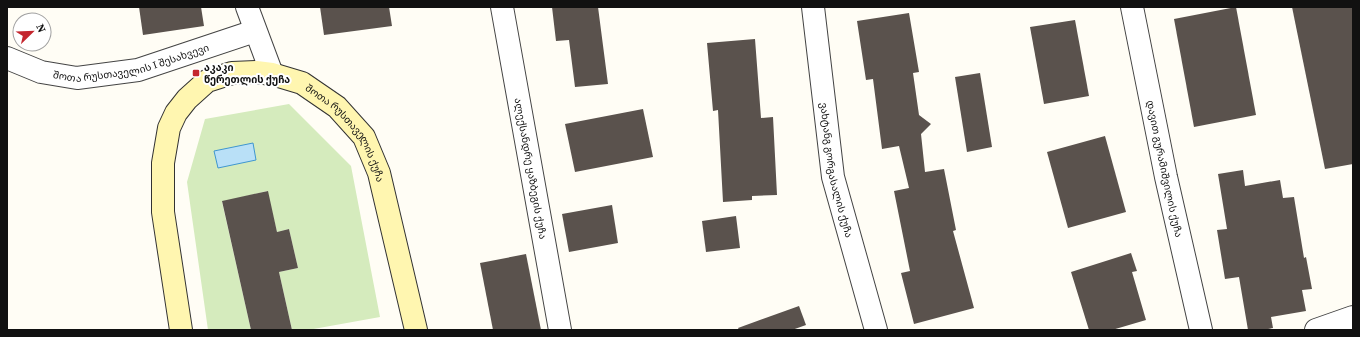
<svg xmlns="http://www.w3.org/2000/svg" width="1360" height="337" viewBox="0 0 1360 337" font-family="'Source Serif 4','Noto Sans Georgian',serif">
	<rect width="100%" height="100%" fill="#fffdf5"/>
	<path fill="#d5ebbd" d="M 289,104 L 351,166 L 380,317 L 308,330 L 292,330 L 279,272 L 298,268 L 289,229 L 277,232 L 267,191 L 222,202 L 251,330 L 208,330 L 187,182 L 205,119 Z"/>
	<path fill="#b9e0f7" stroke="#3f96cf" d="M 253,143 L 256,160 L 218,168 L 214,151 Z"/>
	<g fill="#5a524d">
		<path d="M 139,7 L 201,7 L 204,26 L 143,35 Z"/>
		<path d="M 320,7 L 389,7 L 392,26 L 324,35 Z"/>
		<path d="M 552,7 L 598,7 L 608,84 L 575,87 L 569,40 L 556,41 Z"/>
		<path d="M 1236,7 L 1256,115 L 1194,127 L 1174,19 Z"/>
		<path d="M 1292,7 L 1353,7 L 1353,164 L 1325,169 Z"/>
		<path d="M 909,13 L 919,72 L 913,73 L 919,115 L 931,124 L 921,134 L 925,172 L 944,169 L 956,230 L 953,231 L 974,308 L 914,324 L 901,273 L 910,271 L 894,191 L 909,188 L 899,146 L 882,149 L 873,79 L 866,80 L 857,21 Z"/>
		<path d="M 1075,20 L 1089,96 L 1044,104 L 1030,27 Z"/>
		<path d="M 755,39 L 761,118 L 773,117 L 777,195 L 752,196 L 752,200 L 723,202 L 718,110 L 713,111 L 707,43 Z"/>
		<path d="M 980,73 L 992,147 L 967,152 L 955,77 Z"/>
		<path d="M 643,109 L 653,157 L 575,172 L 565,124 Z"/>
		<path d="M 1105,136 L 1126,212 L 1068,228 L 1047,152 Z"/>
		<path d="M 1243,170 L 1245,186 L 1280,180 L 1283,198 L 1294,197 L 1304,258 L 1306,257 L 1312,289 L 1302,290 L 1306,311 L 1271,317 L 1273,328 L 1263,330 L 1248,330 L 1239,277 L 1225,279 L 1217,230 L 1227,229 L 1218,174 Z"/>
		<path d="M 268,191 L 277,232 L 289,229 L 298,268 L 279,272 L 292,330 L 251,330 L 222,201 Z"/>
		<path d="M 612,205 L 618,243 L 569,252 L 562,214 Z"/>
		<path d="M 736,216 L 740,248 L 706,252 L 702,221 Z"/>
		<path d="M 1131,253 L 1137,271 L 1132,272 L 1146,320 L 1112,330 L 1089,330 L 1071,272 Z"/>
		<path d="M 526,254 L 541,330 L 493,330 L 480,263 Z"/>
		<path d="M 799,306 L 806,325 L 792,330 L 739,330 L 738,328 Z"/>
	</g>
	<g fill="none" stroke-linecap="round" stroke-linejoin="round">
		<g stroke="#444" stroke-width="24">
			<g id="minor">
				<path d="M 247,7 L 272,74"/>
				<path id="s1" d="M 502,7 L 560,330"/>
				<path id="s2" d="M 813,7 L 833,177 L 876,330"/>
				<path id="s3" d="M 1132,7 L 1166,177 L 1201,330"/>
				<path id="s4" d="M 7,58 L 41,72 L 77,78 L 138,70 L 255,31"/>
				<path d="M 1316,330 L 1353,317"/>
			</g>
		</g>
		<g stroke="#333" stroke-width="24">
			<g id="secondary">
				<path id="s5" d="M 181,330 L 163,212 L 163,163 L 169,128 L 176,113 L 187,99 L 207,81 L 232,73 L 256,72 L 272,74 L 302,83 L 337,107 L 364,137 L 379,173 L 416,330"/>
			</g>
		</g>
		<use href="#minor" stroke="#fff" stroke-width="22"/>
		<use href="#secondary" stroke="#fff6b0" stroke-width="22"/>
	</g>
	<rect fill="#c4262e" stroke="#fff" stroke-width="1.5" x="192" y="69" width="8" height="8" rx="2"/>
	<g text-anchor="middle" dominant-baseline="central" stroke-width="4" stroke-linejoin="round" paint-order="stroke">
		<g font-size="10" fill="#111" stroke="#fff">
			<text stroke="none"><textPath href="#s4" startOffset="129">შოთა რუსთაველის I შესახვევი</textPath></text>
			<text stroke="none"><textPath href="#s5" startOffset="431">შოთა რუსთაველის ქუჩა</textPath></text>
			<text stroke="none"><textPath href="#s1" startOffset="164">ალექსანდრე ყაზბეგის ქუჩა</textPath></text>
			<text stroke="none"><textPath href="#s3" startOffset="165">დავით გურამიშვილის ქუჩა</textPath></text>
			<text stroke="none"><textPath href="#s2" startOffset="165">ვახტანგ გორგასალის ქუჩა</textPath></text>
		</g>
		<g font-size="10" font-weight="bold" fill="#111" stroke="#fff" text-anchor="start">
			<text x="204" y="67">აკაკი<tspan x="204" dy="12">წერეთლის ქუჩა</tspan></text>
		</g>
	</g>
	<rect width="1360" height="337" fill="none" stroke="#111111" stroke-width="16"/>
	<g transform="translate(32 32) rotate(67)"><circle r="19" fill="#ffffff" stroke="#a0a0a0"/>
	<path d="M0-3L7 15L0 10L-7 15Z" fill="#c4262e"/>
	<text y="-6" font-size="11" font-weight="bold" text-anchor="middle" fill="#111111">N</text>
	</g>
</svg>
